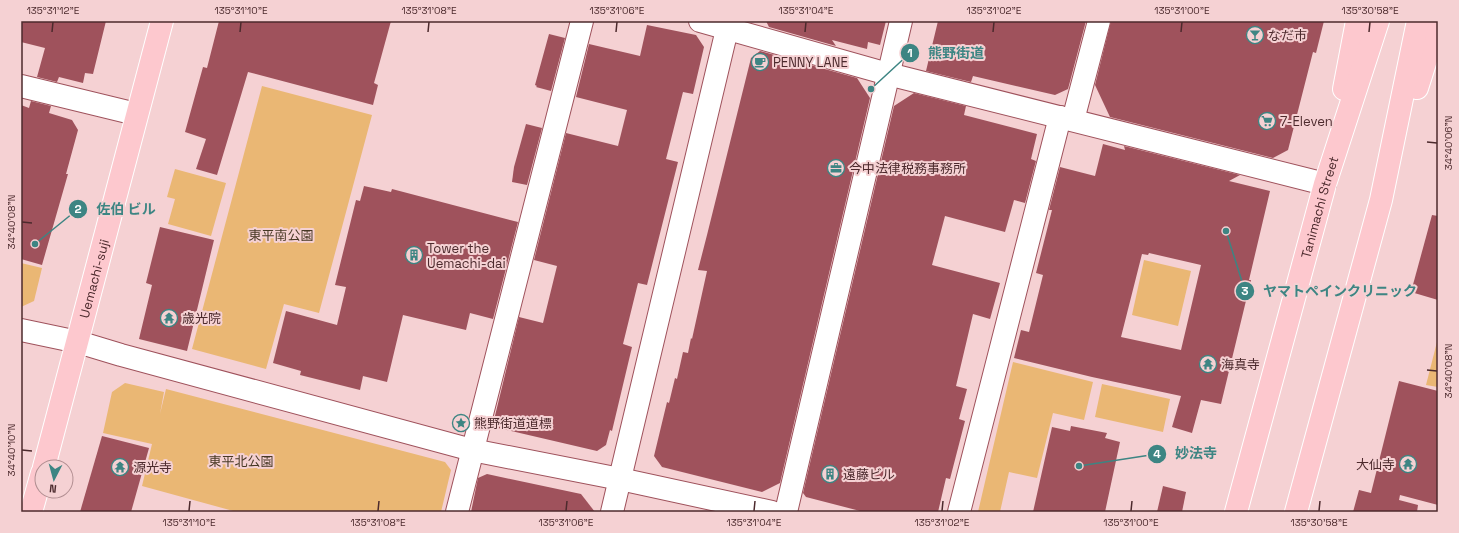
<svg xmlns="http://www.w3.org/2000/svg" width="1459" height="533" viewBox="0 0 1459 533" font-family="'Space Grotesk','Noto Sans JP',sans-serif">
	<rect width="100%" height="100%" fill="#f5d1d3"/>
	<g fill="#eab774">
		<path d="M 262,86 L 372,115 L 319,313 L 284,304 L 266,369 L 192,349 Z"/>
		<path d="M 175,169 L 226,183 L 211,236 L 168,224 L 175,199 L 167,197 Z"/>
		<path d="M 1144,260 L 1191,271 L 1178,326 L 1132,315 Z"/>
		<path d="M 21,263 L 42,268 L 34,301 L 21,307 Z"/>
		<path d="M 1438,338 L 1438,387 L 1426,385 Z"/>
		<path d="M 1013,362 L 1093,382 L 1084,420 L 1053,413 L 1037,478 L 1009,472 L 1000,512 L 978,512 Z"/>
		<path d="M 125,383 L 164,392 L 160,414 L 166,389 L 445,462 L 451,470 L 441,512 L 237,512 L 142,486 L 152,444 L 103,433 L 112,392 Z"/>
		<path d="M 1102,384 L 1170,399 L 1163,432 L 1095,417 Z"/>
	</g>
	<g fill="#9f525c" fill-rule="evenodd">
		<path d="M 21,21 L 106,21 L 93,74 L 85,73 L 83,83 L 59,77 L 57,82 L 37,77 L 45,48 L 21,42 Z"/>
		<path d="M 219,21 L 391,21 L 374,83 L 378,85 L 373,105 L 248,72 L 217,175 L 196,169 L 206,139 L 185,132 L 203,67 L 207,68 Z"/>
		<path d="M 766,21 L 886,21 L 880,45 L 868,42 L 867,49 L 832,40 L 836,46 L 769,27 Z"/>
		<path d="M 938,21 L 1086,21 L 1068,89 L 1055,95 L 973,76 L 971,82 L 926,71 Z"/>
		<path d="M 1111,21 L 1324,21 L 1316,53 L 1313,52 L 1288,150 L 1273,158 L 1110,117 L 1095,85 Z"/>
		<path d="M 647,25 L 696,35 L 704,47 L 693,94 L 683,92 L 666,159 L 678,162 L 647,285 L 638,283 L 623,344 L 632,347 L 612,431 L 610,430 L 606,445 L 597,451 L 498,428 L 494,420 L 519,317 L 543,323 L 557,266 L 534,260 L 566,133 L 618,146 L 627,110 L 576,97 L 589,44 L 640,56 Z"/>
		<path d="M 549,34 L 565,38 L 551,91 L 536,87 L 537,86 L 535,85 Z"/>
		<path d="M 760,51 L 857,78 L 870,98 L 780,483 L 762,492 L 662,467 L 654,456 L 667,402 L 669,403 L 675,378 L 677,379 L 683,352 L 688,353 L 691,338 L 692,339 L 707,271 L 698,270 L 707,235 L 751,58 Z"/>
		<path d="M 914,93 L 966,106 L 964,115 L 1037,134 L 1031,159 L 1036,161 L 1025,203 L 1014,200 L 1005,232 L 945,216 L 932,265 L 1000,283 L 990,319 L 973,314 L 956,386 L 967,389 L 959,419 L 965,421 L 950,479 L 946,478 L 938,512 L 864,512 L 806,497 L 803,493 L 894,106 Z"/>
		<path d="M 31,101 L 51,106 L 49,113 L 72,120 L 78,130 L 66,174 L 68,174 L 42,265 L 21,259 L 21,105 L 29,108 Z"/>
		<path d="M 526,124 L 542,128 L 527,185 L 512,182 L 514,167 Z"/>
		<path d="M 1103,144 L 1125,150 L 1124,146 L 1240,175 L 1229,181 L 1270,191 L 1249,280 L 1251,280 L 1221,404 L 1201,400 L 1192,433 L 1172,427 L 1181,396 L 1092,377 L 1014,358 L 1021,330 L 1029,332 L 1043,275 L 1036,273 L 1052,210 L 1049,210 L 1060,167 L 1095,176 ZM 1149,253 L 1201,265 L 1181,350 L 1121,337 L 1142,254 L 1148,255 Z"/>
		<path d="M 364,186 L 391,192 L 392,189 L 518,222 L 493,319 L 470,313 L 466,330 L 403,315 L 387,382 L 363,376 L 360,390 L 300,375 L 301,371 L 273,363 L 286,311 L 337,325 L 346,287 L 335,285 L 356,200 L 360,201 Z"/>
		<path d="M 1432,215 L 1438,216 L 1438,300 L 1411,292 Z"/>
		<path d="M 160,227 L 214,240 L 187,351 L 139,339 L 152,285 L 146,283 Z"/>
		<path d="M 1399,381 L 1438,391 L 1438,505 L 1400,495 L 1399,500 L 1418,505 L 1417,512 L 1353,512 L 1359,490 L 1371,493 Z"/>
		<path d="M 1071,426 L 1107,433 L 1105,438 L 1120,442 L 1105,512 L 1033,512 L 1052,427 L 1070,431 Z"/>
		<path d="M 102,436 L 149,448 L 131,512 L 80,512 Z"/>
		<path d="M 487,474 L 581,494 L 595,512 L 471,512 L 478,478 Z"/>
		<path d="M 1163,486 L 1186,492 L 1182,512 L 1157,512 Z"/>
	</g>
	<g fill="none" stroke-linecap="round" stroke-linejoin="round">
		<g stroke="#9f525c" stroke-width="24">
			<g id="street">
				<path d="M 700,21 L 888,74 L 1325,184"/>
				<path d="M 21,86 L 136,114"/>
				<path d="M 1073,120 L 1099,21"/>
				<path d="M 457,512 L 582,21"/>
				<path d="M 786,512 L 901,21"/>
				<path d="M 959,512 L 1060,117"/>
			</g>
		</g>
		<g stroke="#9f525c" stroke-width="24">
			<g id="secondary">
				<path d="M 21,330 L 78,342 L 121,355 L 472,450 L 620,479 L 772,512"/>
				<path d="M 612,512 L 729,21"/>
			</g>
		</g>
		<g stroke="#fff" stroke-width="24">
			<g id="primary">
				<path d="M 1417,88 L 1438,22"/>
				<path d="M 1344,89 L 1357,21"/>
				<path id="s1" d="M 44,467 L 162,21"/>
				<path d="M 31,512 L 42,473"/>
				<path id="s2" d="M 1236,512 L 1325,184 L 1378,21"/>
				<path d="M 1296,512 L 1381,200 L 1418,21"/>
			</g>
		</g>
		<use href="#street" stroke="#fff" stroke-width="22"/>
		<use href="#secondary" stroke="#fff" stroke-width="22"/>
		<use href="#primary" stroke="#fdc8ce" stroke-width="22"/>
	</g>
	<path fill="none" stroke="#4c2a2d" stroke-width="1.5" d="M 52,32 L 53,22M 240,32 L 241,22M 428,32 L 429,22M 616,32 L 617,22M 805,32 L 806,22M 993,32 L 994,22M 1181,32 L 1182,22M 1369,32 L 1370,22M 1427,142 L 1437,143M 22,222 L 32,223M 1427,370 L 1437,371M 22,450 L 32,451M 189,511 L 190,501M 378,511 L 379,501M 566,511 L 567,501M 754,511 L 755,501M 942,511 L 943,501M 1131,511 L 1132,501M 1319,511 L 1320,501"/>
	<defs>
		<g id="bar-ring" transform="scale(0.9)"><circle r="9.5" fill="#f5d1d3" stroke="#3d8583" stroke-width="1.5"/><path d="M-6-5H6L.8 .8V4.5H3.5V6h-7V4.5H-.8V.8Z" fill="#3d8583"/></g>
		<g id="cafe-ring" transform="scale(0.9)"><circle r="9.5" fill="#f5d1d3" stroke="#3d8583" stroke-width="1.5"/><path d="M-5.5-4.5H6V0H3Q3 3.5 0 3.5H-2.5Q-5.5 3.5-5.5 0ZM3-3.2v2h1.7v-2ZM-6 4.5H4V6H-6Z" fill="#3d8583"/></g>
		<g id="supermarket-ring" transform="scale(0.9)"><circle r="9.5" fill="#f5d1d3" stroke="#3d8583" stroke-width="1.5"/><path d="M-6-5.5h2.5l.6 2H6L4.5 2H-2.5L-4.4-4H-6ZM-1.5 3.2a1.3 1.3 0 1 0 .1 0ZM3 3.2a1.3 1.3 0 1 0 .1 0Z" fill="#3d8583"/></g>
		<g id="office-ring" transform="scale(0.9)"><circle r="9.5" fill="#f5d1d3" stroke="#3d8583" stroke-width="1.5"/><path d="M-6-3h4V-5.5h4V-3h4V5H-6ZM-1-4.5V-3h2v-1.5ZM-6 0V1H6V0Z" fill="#3d8583"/></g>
		<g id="building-ring" transform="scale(0.9)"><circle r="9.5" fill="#f5d1d3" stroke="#3d8583" stroke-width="1.5"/><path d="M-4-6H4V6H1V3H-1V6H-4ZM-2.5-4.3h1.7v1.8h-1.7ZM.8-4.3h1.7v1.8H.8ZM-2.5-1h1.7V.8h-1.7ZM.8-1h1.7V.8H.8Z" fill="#3d8583"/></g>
		<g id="temple-ring" transform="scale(0.9)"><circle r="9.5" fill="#f5d1d3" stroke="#3d8583" stroke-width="1.5"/><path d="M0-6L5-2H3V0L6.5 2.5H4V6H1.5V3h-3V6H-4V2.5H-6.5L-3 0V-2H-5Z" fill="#3d8583"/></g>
		<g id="sight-ring" transform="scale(0.9)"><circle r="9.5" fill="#f5d1d3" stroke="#3d8583" stroke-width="1.5"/><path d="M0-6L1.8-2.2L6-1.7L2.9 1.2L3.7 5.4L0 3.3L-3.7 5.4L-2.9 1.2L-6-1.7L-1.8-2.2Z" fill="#3d8583"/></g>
	</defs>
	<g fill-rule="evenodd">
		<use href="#bar-ring" x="1255" y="35"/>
		<use href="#cafe-ring" x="760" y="62"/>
		<use href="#supermarket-ring" x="1267" y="121"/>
		<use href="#office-ring" x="836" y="168"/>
		<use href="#building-ring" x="414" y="255"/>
		<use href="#temple-ring" x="169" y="318"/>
		<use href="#temple-ring" x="1208" y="364"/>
		<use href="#sight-ring" x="461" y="423"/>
		<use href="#temple-ring" x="1408" y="464"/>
		<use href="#temple-ring" x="120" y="467"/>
		<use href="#building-ring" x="830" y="474"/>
	</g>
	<g text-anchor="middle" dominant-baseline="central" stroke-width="4" stroke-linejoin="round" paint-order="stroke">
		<g font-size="13" fill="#4c2a2d" stroke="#f5d1d3" text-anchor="start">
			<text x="1268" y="35">なだ市</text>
			<text x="773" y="62">PENNY LANE</text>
			<text x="1280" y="121">7-Eleven</text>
			<text x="849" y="168">今中法律税務事務所</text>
			<text x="427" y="248">Tower the<tspan x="427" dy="15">Uemachi-dai</tspan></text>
			<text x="182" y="318">歳光院</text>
			<text x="1221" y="364">海真寺</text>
			<text x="474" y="423">熊野街道道標</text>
			<text x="1395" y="464" text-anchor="end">大仙寺</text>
			<text x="133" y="467">源光寺</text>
			<text x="843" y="474">遠藤ビル</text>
		</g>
		<g font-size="13" fill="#4c2a2d" stroke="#f5d1d3">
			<text stroke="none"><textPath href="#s2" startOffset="316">Tanimachi Street</textPath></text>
			<text stroke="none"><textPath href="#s1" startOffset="195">Uemachi-suji</textPath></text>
		</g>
		<g font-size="13" fill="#473824" stroke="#f5d1d3">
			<text x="281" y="235">東平南公園</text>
			<text x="241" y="461">東平北公園</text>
		</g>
	</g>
	<path fill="none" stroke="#3d8583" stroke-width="1.5" d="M871 89L910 53M35 244L78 209M1226 231L1245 291M1079 466L1157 454"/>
	<g fill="#3d8583" stroke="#f5d1d3" stroke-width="1.5">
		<circle cx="871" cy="89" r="4"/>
		<circle cx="35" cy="244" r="4"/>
		<circle cx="1226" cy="231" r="4"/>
		<circle cx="1079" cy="466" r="4"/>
		<circle cx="910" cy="53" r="10"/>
		<circle cx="78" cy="209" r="10"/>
		<circle cx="1245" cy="291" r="10"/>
		<circle cx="1157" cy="454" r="10"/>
	</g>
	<g font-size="12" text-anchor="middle" font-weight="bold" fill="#fff">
		<text x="910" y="57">1</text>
		<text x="78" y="213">2</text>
		<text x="1245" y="295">3</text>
		<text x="1157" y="458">4</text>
	</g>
	<g font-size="14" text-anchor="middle" font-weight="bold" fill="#3d8583" stroke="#f5d1d3" stroke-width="4" stroke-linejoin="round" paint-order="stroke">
		<text x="956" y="58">熊野街道</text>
		<text x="126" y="214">佐伯 ビル</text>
		<text x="1340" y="296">ヤマトペインクリニック</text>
		<text x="1196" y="458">妙法寺</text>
	</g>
	<rect width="1459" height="533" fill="none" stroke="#f5d1d3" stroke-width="44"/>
	<g transform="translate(54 479) rotate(186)"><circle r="19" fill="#f5d1d3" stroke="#b18e91"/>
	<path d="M0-3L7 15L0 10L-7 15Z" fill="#3d8583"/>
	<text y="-6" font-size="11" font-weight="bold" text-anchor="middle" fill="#4c2a2d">N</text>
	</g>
	<rect x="22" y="22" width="1415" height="489" fill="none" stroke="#4c2a2d" stroke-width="1.5"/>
	<g font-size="10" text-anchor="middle" fill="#4c2a2d">
		<text x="53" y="14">135°31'12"E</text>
		<text x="241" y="14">135°31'10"E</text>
		<text x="429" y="14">135°31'08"E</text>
		<text x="617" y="14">135°31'06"E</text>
		<text x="806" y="14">135°31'04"E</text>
		<text x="994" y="14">135°31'02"E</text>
		<text x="1182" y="14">135°31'00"E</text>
		<text x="1370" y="14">135°30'58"E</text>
		<text transform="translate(1448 143) rotate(-90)" y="4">34°40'06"N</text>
		<text transform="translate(11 222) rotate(-90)" y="4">34°40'08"N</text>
		<text transform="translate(1448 371) rotate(-90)" y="4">34°40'08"N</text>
		<text transform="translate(11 450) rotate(-90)" y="4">34°40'10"N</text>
		<text x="189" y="526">135°31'10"E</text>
		<text x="378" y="526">135°31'08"E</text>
		<text x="566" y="526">135°31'06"E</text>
		<text x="754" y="526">135°31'04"E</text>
		<text x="942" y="526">135°31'02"E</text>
		<text x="1131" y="526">135°31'00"E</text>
		<text x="1319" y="526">135°30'58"E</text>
	</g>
</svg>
